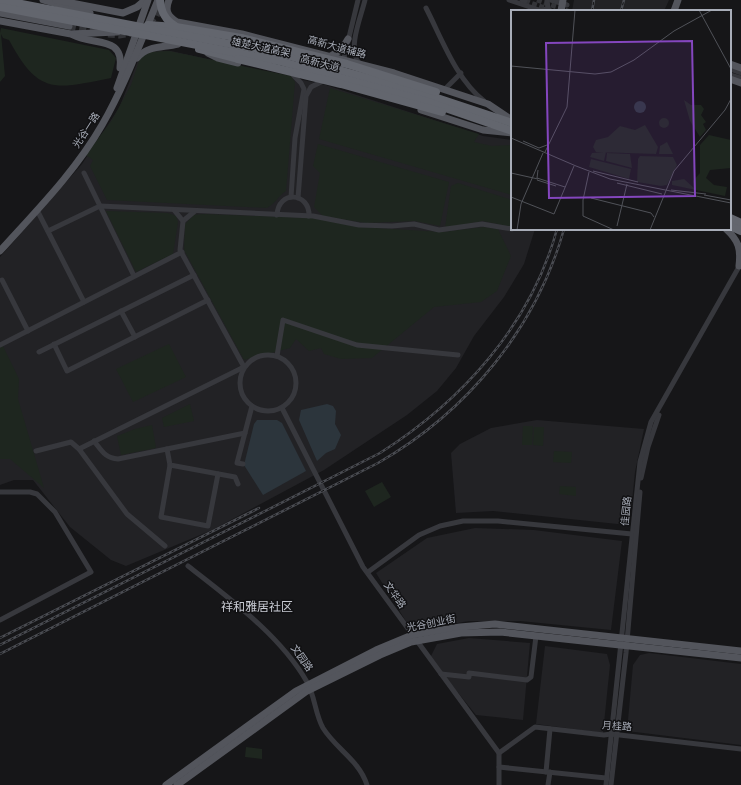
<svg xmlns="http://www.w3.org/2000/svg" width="741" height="785" viewBox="0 0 741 785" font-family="Figtree,'Noto Sans SC',sans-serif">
	<rect width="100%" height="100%" fill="#161618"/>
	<g fill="#222225">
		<path d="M 574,0 L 669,0 L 664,11 L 572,11 Z"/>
		<path d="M 152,50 L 171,51 L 326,85 L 483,136 L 512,140 L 512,229 L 535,229 L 524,264 L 504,297 L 474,336 L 456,368 L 437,391 L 407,415 L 324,470 L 212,530 L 126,566 L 111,560 L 70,527 L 33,480 L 14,480 L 0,485 L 0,257 L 82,164 L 119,108 L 139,58 Z"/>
		<path d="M 537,420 L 644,429 L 635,472 L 630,521 L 627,525 L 493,511 L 456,513 L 451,453 L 460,444 L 491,428 Z"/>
		<path d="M 475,528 L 534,530 L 622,541 L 611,630 L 520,621 L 469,621 L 412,631 L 376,573 L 427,538 Z"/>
		<path d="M 469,638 L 530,643 L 523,720 L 476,715 L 430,658 L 437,644 Z"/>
		<path d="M 545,646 L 607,654 L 610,665 L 603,733 L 536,724 Z"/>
		<path d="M 649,653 L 741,664 L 741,745 L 627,731 L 633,665 L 640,655 Z"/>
	</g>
	<g fill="#1e261f">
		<path d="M 1,28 L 109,50 L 116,58 L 111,78 C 55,89 39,96 9,40 L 3,38 L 1,34 L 5,76 L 0,82 L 0,33 Z"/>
		<path d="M 169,51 L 291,76 L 295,82 L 286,191 C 278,196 275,204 267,208 L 107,200 L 90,166 L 93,160 L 86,155 L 112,120 L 131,85 L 140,58 L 150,52 Z"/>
		<path d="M 330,88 L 479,134 L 474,142 L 492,146 L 512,145 L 512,195 L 319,139 Z"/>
		<path d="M 318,144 L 449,182 L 440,226 L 415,221 L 366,223 L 323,216 L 314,207 L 320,173 L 313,166 Z"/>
		<path d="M 458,183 L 512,200 L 512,227 L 483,221 L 445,228 L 451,186 Z"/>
		<path d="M 106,211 L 168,213 L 176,216 L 178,222 L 173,254 L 136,272 Z"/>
		<path d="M 203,214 L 312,218 L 360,227 L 442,232 L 484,227 L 498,229 L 511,256 L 497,291 L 481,302 L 434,307 L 372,358 L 341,359 L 324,354 L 321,348 L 309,351 L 296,339 L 290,348 L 244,360 L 184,250 L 185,224 L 194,215 Z"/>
		<path d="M 169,344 L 186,377 L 133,402 L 116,369 Z"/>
		<path d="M 0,346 L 3,346 L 19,379 L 18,399 L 44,488 L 10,459 L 0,459 Z"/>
		<path d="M 190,404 L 194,421 L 164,427 L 162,418 Z"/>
		<path d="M 152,425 L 156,448 L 121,455 L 117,436 L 135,429 Z"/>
		<path d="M 523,426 L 533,426 L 532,445 L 522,445 Z"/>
		<path d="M 534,427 L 544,427 L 543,446 L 533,445 Z"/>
		<path d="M 554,451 L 572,452 L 571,463 L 553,462 Z"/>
		<path d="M 382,482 L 391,497 L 374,507 L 365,491 Z"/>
		<path d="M 560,486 L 576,487 L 576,496 L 559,494 Z"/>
		<path d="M 246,747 L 262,749 L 262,759 L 245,757 Z"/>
	</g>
	<g fill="#2c353c">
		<path d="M 327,404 L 333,406 L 336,411 L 335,424 L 341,435 L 335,449 L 326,453 L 317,461 L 299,420 L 301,410 Z"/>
		<path d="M 257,420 L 277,420 L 282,423 L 306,471 L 263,495 L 244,465 L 254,424 Z"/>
	</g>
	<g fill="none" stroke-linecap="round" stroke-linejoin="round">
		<g stroke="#333438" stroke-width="5" stroke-dasharray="5 2.5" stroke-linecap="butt">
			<path d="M 537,0 L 568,11"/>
			<path d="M 525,1 L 553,11"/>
		</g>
		<g stroke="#333438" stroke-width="7" stroke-dasharray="7 3.5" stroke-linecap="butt">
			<path d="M 149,23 L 156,16 L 162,3"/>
			<path d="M 69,26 L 96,32"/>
			<path d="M 108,34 L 119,35 L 131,33"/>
		</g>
		<g stroke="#37383d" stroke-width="5">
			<path d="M 509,0 L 542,11"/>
			<path d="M 522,0 L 525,1"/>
			<path d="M 551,0 L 567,5"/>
			<path d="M 426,8 C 442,39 456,79 484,101"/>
			<path d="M 541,11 L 548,8 L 547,0"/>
			<path d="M 343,62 L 358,0"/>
			<path d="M 359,63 C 347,49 361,17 365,0"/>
			<path d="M 730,69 L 741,73"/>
			<path d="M 730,75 L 741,78"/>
			<path d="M 445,89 L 461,73"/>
			<path d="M 84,173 L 134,276"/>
			<path d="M 291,197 L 295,138 L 304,89 L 301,83 L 293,75"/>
			<path d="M 298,198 L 306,96 L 311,87 L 321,82"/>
			<path d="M 37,210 L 84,302"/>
			<path d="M 277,215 C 278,190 310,192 309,216"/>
			<path d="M 183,221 L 195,211"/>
			<path d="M 48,231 L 100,206 L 313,216 L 359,225 L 392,226 L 414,224 L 439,230 L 482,224 L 512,229"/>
			<path d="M 2,280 L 28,331"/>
			<path d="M 121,311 L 135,337"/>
			<path d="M 54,344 L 67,371 L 208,300"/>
			<path d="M 0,345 L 182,252"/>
			<path d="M 39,352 L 194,275"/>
			<circle cx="268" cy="383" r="28"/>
			<path d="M 277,356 L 283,320 L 357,345 L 458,355"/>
			<path d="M 282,408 L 363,567 L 499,753 L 499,785"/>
			<path d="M 94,441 C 102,451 105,458 118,459 L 245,433"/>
			<path d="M 167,449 L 170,465 L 235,477 L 238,484"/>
			<path d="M 36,451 L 71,442 L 79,449"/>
			<path d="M 243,464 L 237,463 L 252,406"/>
			<path d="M 170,465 L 161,517 L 208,526 L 218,474"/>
			<path d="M 641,478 L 648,447 L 659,415"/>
			<path d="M 0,492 L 30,492 L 37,494 L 55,512 L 91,572 L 0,620"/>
			<path d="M 165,546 L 127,514 L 79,449 L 244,367 L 180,250 L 183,221 L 174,210"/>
			<path d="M 188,566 C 230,599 280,635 307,682 C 315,696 315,714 323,728 C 336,749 359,760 367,785"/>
			<path d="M 368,572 L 419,535 L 440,526 L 463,521 L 498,521 L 632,534"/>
			<path d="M 441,674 L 469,677 L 469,673 L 527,680 L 531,677 L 536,636"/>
			<path d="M 499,753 L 535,727 L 604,735 L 611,734 L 741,749"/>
			<path d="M 499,767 L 606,778"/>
			<path d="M 546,772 L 550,729"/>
			<path d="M 548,785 L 550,772"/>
			<path d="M 606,785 L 640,462 L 651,422 L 740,265"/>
			<path d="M 611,785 L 626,653 L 640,492"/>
		</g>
		<g stroke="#53555c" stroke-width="7">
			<path d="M 43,0 L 90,13"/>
			<path d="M 56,0 L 123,13 L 137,7 L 145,0"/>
			<path d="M 169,0 C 165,10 167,16 177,22 L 242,34 L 394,73 L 488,104 L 512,120"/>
			<path d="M 561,11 L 563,0"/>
			<path d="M 674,11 L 678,0"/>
			<path d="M 0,13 L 69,26"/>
			<path d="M 0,21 L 71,34 L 117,32"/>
			<path d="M 73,35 C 93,46 124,35 120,68"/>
			<path d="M 208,53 L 218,58 L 238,63"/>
			<path d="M 331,56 L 342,49 L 348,39"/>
			<path d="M 137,58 C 148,45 163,48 178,44"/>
			<path d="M 730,64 L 741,68"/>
			<path d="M 730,79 L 741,83"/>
			<path d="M 117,88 L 148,0"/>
			<path d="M 421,110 L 483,130 L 512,133"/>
			<path d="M 726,229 C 739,241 741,249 739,266"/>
			<path d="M 0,251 C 36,211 75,172 102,125 C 125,85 140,43 158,0"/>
			<path d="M 166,785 L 296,691 L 376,650 L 412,635 L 460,627 L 495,624 L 741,651"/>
			<path d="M 177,785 L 307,691 L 380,655 L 411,642 L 461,633 L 500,632 L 741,658"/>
		</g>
		<g stroke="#63666e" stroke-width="8">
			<path d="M 160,0 C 161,12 165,20 175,26"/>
			<path d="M 148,25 L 176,27 L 241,38"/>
			<path d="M 199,49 L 238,59"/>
			<path d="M 730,218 L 741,223"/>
			<path d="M 730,226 L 741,231"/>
		</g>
		<g stroke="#4a4c52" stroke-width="2.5">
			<g id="rail">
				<path d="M 592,11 L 594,0"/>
				<path d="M 621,11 L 624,0"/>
				<path d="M 0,638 L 259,508"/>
				<path d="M 0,645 L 380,453 C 462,401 531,325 557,229"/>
				<path d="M 0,654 L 378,463 C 467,412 536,329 564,229"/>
			</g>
		</g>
		<use href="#rail" stroke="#111113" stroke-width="1" stroke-dasharray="3" stroke-linecap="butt"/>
		<g stroke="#63666e" stroke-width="8">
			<path d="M 1,0 L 282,54 L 425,94 L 512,123"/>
			<path d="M 0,7 L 279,61 L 422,100 L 512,131"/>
			<path d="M 241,38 L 347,64 L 436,92"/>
			<path d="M 238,59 L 341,84 L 442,112"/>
		</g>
	</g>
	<g text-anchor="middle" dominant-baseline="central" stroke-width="3" stroke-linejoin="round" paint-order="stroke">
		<g font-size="10" fill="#a8adb8" stroke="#111113">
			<text transform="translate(261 47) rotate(12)">雄楚大道高架</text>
			<text transform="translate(337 47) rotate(15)">高新大道辅路</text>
			<text transform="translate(320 63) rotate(14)">高新大道</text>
			<text transform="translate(86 130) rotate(-57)">光谷一路</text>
			<text transform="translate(626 511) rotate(-84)">佳园路</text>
			<text transform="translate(395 595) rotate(55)">文华路</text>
			<text transform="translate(431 623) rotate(-11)">光谷创业街</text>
			<text transform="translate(302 658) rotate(55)">文园路</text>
			<text transform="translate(617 726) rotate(4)">月桂路</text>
		</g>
		<g font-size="12" fill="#c9ccd4" stroke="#111113">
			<text x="257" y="607">祥和雅居社区</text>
		</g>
	</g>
	<g transform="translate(511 10)">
		<rect width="220" height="220" fill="#161618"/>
		<path d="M 173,90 L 180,95 L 190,95 L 193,99 L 190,105 L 195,112 L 192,114 L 195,120 L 189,127 L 179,111 ZM148 113a5 5 0 1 1 10 0a5 5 0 1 1-10 0ZM 134,115 L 147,137 L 145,144 L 85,142 L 82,137 L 85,130 L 97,127 L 109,116 L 124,120 ZM 198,125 L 220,130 L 220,158 L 199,160 L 195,168 L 203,175 L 216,177 L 214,186 L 161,175 L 161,171 L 173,169 L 183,178 L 182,171 L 189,163 L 189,135 ZM 156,132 L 162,144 L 148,144 L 149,136 ZM 95,142 L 93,151 L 79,147 L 81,143 ZM 96,143 L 119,144 L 121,158 L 95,151 ZM 129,146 L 162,147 L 166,155 L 156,175 L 150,176 L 126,172 L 127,149 ZM 80,149 L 120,159 L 118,169 L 78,157 Z" fill="#1e261f"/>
		<path d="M123 97a6 6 0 1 1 12 0a6 6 0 1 1-12 0Z" fill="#2c353c"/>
		<path fill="none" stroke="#505258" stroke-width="1" d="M 188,0 L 220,59M 0,56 L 84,64 L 100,62 L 123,50 L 163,21 L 201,0M 0,128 L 65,156 L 99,169 L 220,193M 12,131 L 28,138 L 36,135M 34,142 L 56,97 L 64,0M 27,160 L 26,168 L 54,177M 82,161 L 127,172M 78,162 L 72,190 L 72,206 L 103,220M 0,163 L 27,169M 26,170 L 45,176M 106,173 L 151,184M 160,180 L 195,184M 193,185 L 220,190M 0,187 L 43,204 L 63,156M 80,188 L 140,203 L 143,207M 106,216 L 116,174M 6,220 L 10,194 L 32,143M 139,220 L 163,161 L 214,100 L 220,89"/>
		<path fill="#8446be" fill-opacity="0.15" stroke="#8446be" stroke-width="2" d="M 181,31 L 184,186 L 38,188 L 35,33 Z"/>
		<rect width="220" height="220" fill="none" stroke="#a8adb8" stroke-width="2"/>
	</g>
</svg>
